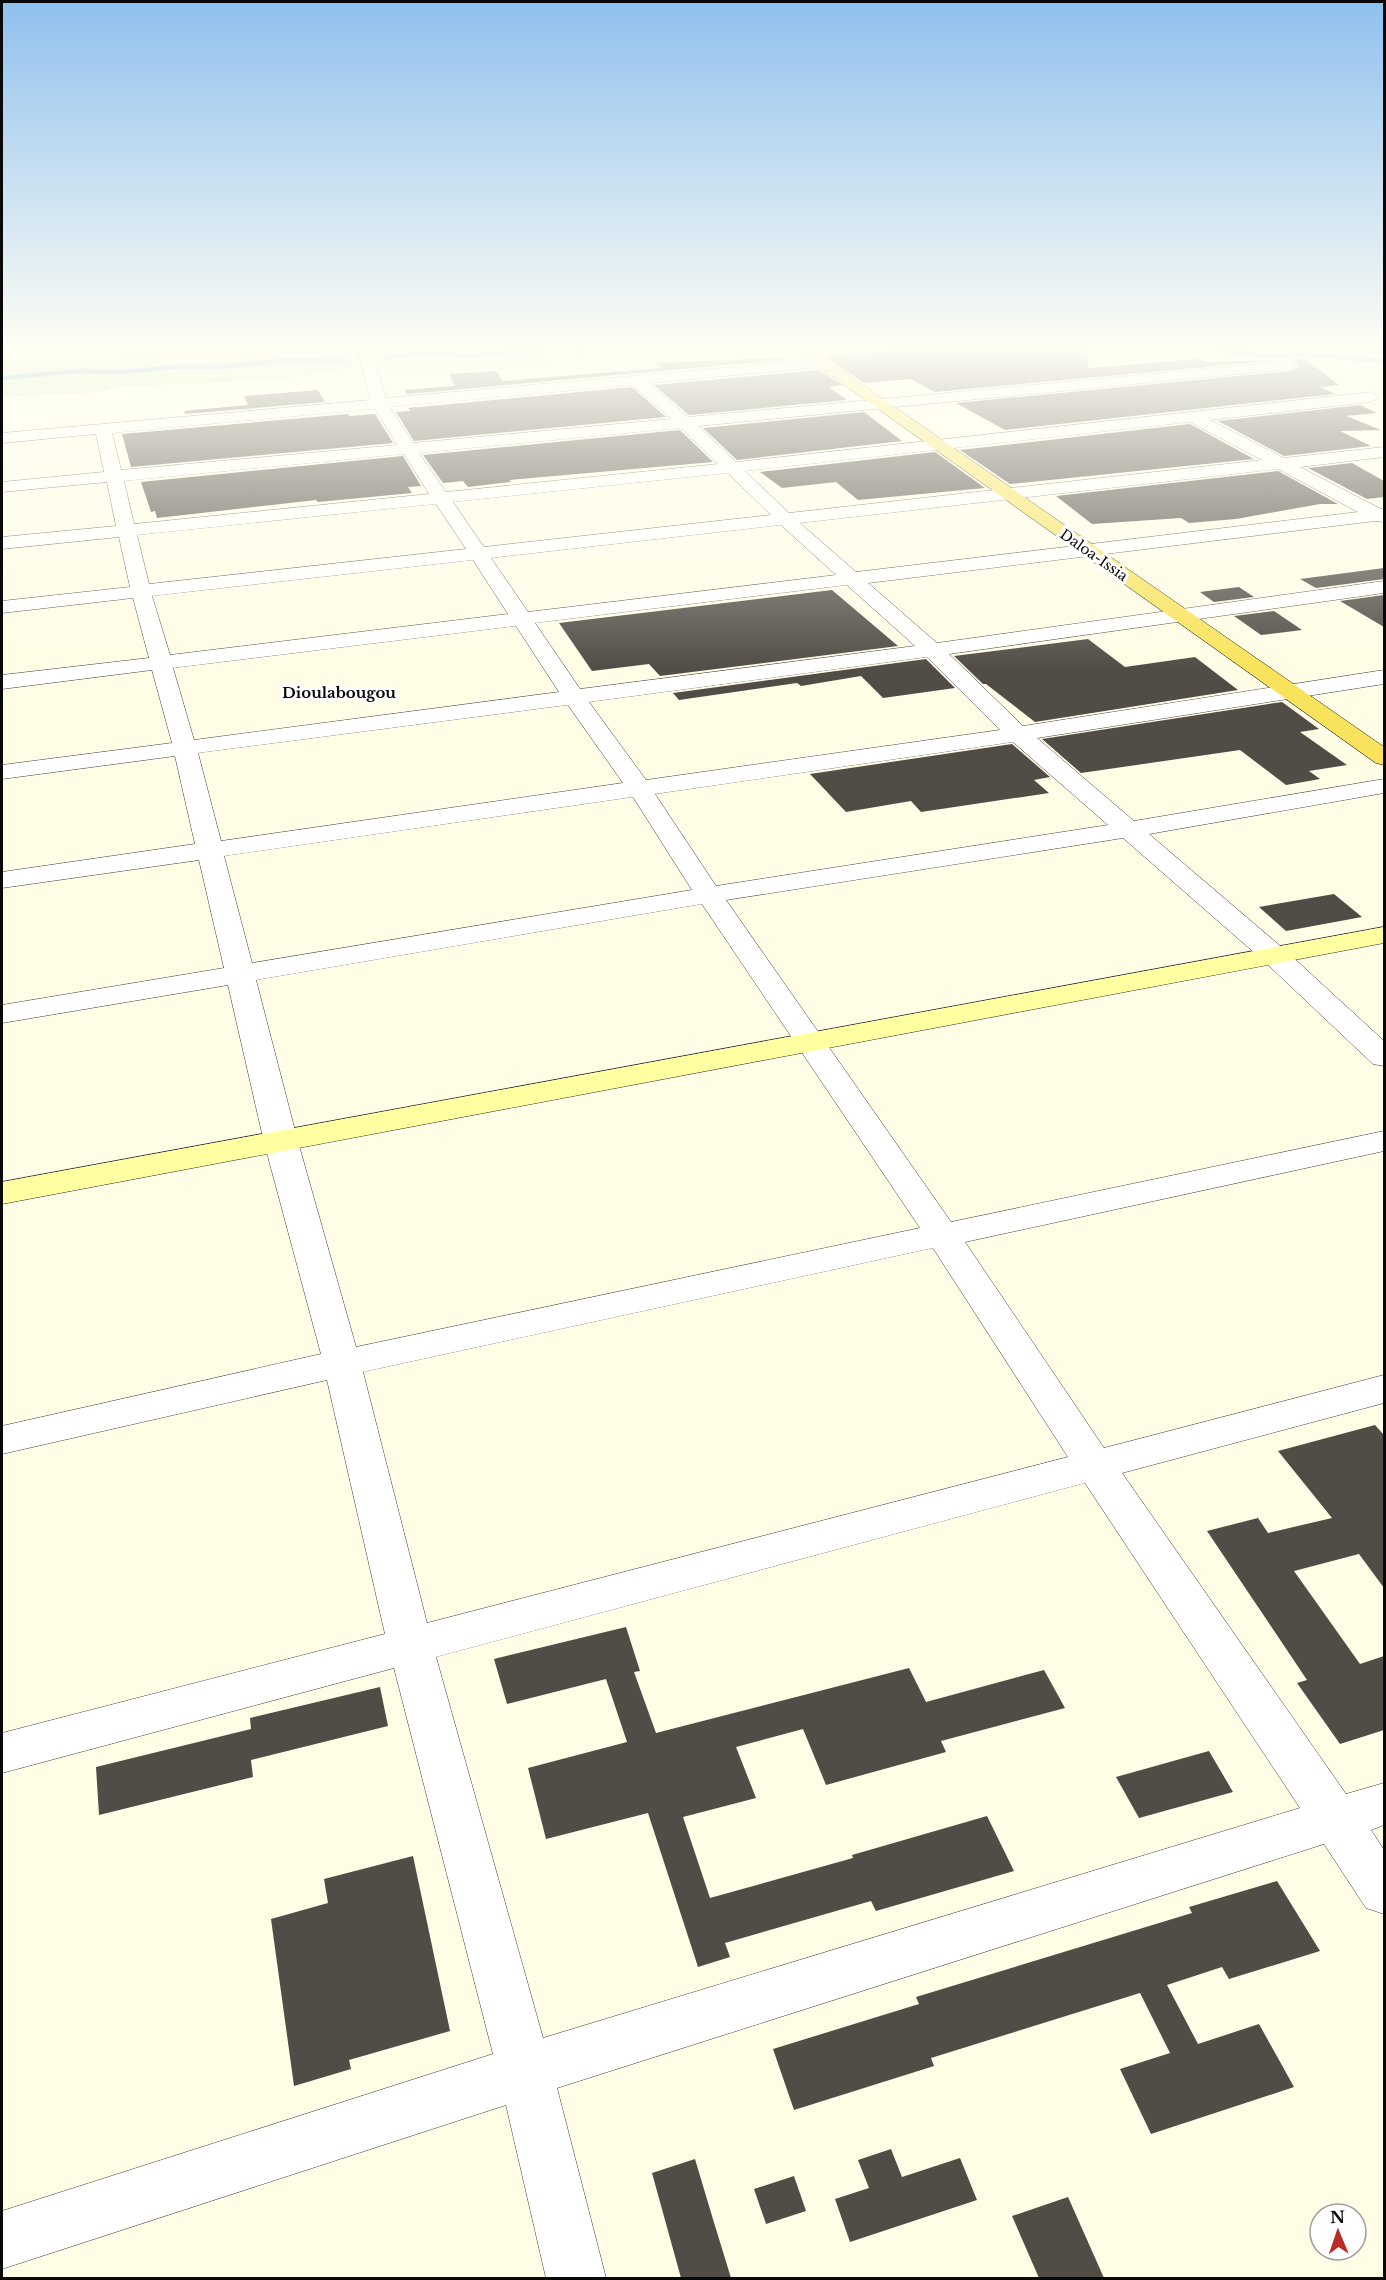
<svg xmlns="http://www.w3.org/2000/svg" width="1386" height="2280" viewBox="0 0 1386 2280" font-family="'Libre Baskerville',serif">
	<rect width="100%" height="100%" fill="#fffde6"/>
	<path fill="#f3f4c7" d="M 382,351 L 779,351 L 781,352 L 633,362 L 591,360 L 553,362 L 554,367 L 389,375 Z"/>
	<path fill="#c8e8b1" d="M 273,351 L 350,351 L 353,367 L 282,379 L 116,387 L 104,392 L 2,397 L 2,362 Z"/>
	<g fill="none" stroke-linecap="round" stroke-linejoin="round">
		<g stroke="#327fcc" stroke-width="4.5">
			<path d="M 576,351 L 579,351"/>
			<path d="M 1219,351 L 1271,356 L 1303,354 L 1384,361"/>
			<path d="M 1376,351 L 1384,353"/>
			<path d="M 385,358 L 411,354 L 475,355 L 544,351"/>
			<path d="M 2,378 L 80,371 L 122,372 L 175,367 L 222,367 L 287,360 L 345,361"/>
		</g>
	</g>
	<g fill="#524c46">
		<path d="M 890,351 L 1087,351 L 1088,368 L 1199,359 L 1206,362 L 1279,360 L 935,392 L 911,379 L 864,383 L 826,357 Z"/>
		<path d="M 778,358 L 783,360 L 407,394 L 405,390 L 455,386 L 449,374 L 496,371 L 503,381 L 661,368 L 656,363 Z"/>
		<path d="M 1304,358 L 1339,385 L 1320,387 L 1335,394 L 1005,430 L 956,403 L 1291,371 L 1300,366 L 1292,359 Z"/>
		<path d="M 819,370 L 842,385 L 829,387 L 847,400 L 689,415 L 654,385 Z"/>
		<path d="M 632,387 L 666,417 L 414,441 L 396,412 L 410,411 L 408,408 Z"/>
		<path d="M 318,390 L 325,402 L 185,414 L 184,411 L 248,405 L 244,396 Z"/>
		<path d="M 1360,405 L 1377,413 L 1346,416 L 1381,430 L 1340,431 L 1371,446 L 1284,456 L 1218,421 Z"/>
		<path d="M 864,412 L 902,441 L 737,460 L 703,428 Z"/>
		<path d="M 348,414 L 349,416 L 375,414 L 393,443 L 131,467 L 122,434 Z"/>
		<path d="M 1190,424 L 1254,459 L 1010,484 L 960,450 Z"/>
		<path d="M 680,430 L 713,462 L 509,480 L 511,482 L 468,487 L 463,481 L 443,483 L 423,455 Z"/>
		<path d="M 935,452 L 985,488 L 858,500 L 836,482 L 782,488 L 760,472 Z"/>
		<path d="M 403,456 L 421,486 L 408,487 L 412,493 L 318,502 L 316,500 L 157,518 L 155,511 L 151,512 L 141,482 Z"/>
		<path d="M 1352,463 L 1384,481 L 1384,497 L 1367,499 L 1308,468 Z"/>
		<path d="M 1278,471 L 1338,504 L 1320,504 L 1236,519 L 1189,523 L 1181,518 L 1092,524 L 1056,496 Z"/>
		<path d="M 1384,568 L 1384,579 L 1316,588 L 1300,579 Z"/>
		<path d="M 1239,587 L 1254,597 L 1214,602 L 1200,592 Z"/>
		<path d="M 832,590 L 898,646 L 660,676 L 649,664 L 592,671 L 559,623 Z"/>
		<path d="M 1384,595 L 1384,627 L 1340,601 Z"/>
		<path d="M 1274,611 L 1302,630 L 1261,635 L 1234,616 Z"/>
		<path d="M 1088,639 L 1125,667 L 1195,657 L 1238,690 L 1035,722 L 986,684 L 983,684 L 954,656 Z"/>
		<path d="M 926,659 L 955,688 L 883,698 L 861,676 L 801,686 L 797,683 L 679,700 L 673,693 Z"/>
		<path d="M 1282,702 L 1319,729 L 1300,732 L 1347,765 L 1309,771 L 1320,779 L 1286,785 L 1240,750 L 1081,773 L 1042,739 Z"/>
		<path d="M 1012,744 L 1050,777 L 1034,780 L 1049,793 L 921,812 L 911,801 L 846,812 L 810,774 Z"/>
		<path d="M 1334,894 L 1362,917 L 1286,931 L 1259,907 Z"/>
		<path d="M 1375,1425 L 1384,1435 L 1384,1588 L 1359,1554 L 1294,1571 L 1360,1664 L 1384,1656 L 1384,1730 L 1340,1744 L 1297,1683 L 1307,1680 L 1207,1531 L 1258,1518 L 1268,1533 L 1332,1518 L 1278,1451 Z"/>
		<path d="M 626,1627 L 640,1671 L 634,1672 L 656,1733 L 909,1668 L 926,1702 L 1044,1670 L 1065,1708 L 941,1741 L 946,1752 L 826,1785 L 803,1729 L 736,1747 L 756,1798 L 683,1817 L 710,1898 L 853,1858 L 852,1855 L 987,1816 L 1014,1871 L 876,1911 L 871,1901 L 725,1943 L 730,1957 L 698,1967 L 648,1813 L 546,1839 L 528,1768 L 627,1742 L 606,1679 L 507,1704 L 494,1659 Z"/>
		<path d="M 380,1687 L 388,1726 L 251,1760 L 253,1777 L 99,1815 L 96,1767 L 251,1729 L 250,1718 Z"/>
		<path d="M 1209,1751 L 1233,1792 L 1139,1818 L 1116,1777 Z"/>
		<path d="M 413,1856 L 450,2031 L 349,2060 L 351,2069 L 294,2086 L 271,1919 L 328,1903 L 324,1879 Z"/>
		<path d="M 1277,1881 L 1320,1951 L 1229,1979 L 1222,1967 L 1167,1985 L 1198,2044 L 1259,2024 L 1294,2087 L 1151,2134 L 1120,2069 L 1170,2053 L 1140,1993 L 931,2058 L 934,2066 L 794,2110 L 773,2049 L 919,2004 L 916,1997 L 1192,1913 L 1189,1907 Z"/>
		<path d="M 891,2149 L 902,2177 L 960,2158 L 977,2200 L 850,2242 L 835,2199 L 869,2188 L 858,2160 Z"/>
		<path d="M 695,2159 L 712,2216 L 731,2278 L 681,2278 L 652,2173 Z"/>
		<path d="M 794,2176 L 806,2211 L 766,2224 L 754,2189 Z"/>
		<path d="M 1068,2197 L 1104,2278 L 1039,2278 L 1012,2216 Z"/>
	</g>
	<g fill="none" stroke-linecap="round" stroke-linejoin="round">
		<g stroke="#3c3c3c" stroke-width="1">
			<path id="street" d="M 358,351 L 372,351 L 386,398 L 822,359 L 829,363 L 822,367 L 649,383 L 688,417 L 1291,361 L 1298,365 L 1291,369 L 698,426 L 736,462 L 1371,392 L 1379,397 L 1371,402 L 1210,420 L 1284,458 L 1384,447 L 1384,457 L 1300,467 L 1381,509 L 1384,509 L 1384,522 L 1375,521 L 868,583 L 937,643 L 1384,581 L 1384,593 L 949,654 L 1023,726 L 1384,670 L 1384,684 L 1037,738 L 1134,821 L 1384,779 L 1384,793 L 1149,834 L 1285,950 L 1384,1041 L 1384,1066 L 1373,1064 L 1265,962 L 1123,838 L 726,900 L 951,1222 L 1384,1131 L 1384,1151 L 965,1242 L 1104,1448 L 1384,1375 L 1384,1403 L 1122,1473 L 1346,1794 L 1384,1783 L 1384,1825 L 1371,1830 L 1384,1850 L 1384,1914 L 1366,1908 L 1324,1844 L 557,2088 L 606,2278 L 546,2278 L 506,2105 L 2,2269 L 2,2211 L 493,2054 L 394,1668 L 2,1773 L 2,1733 L 385,1634 L 327,1380 L 2,1454 L 2,1426 L 321,1354 L 264,1142 L 228,985 L 2,1023 L 2,1005 L 224,968 L 199,860 L 2,888 L 2,872 L 195,844 L 175,756 L 2,779 L 2,765 L 172,743 L 152,670 L 2,689 L 2,675 L 149,658 L 133,598 L 2,613 L 2,601 L 130,587 L 119,537 L 2,549 L 2,537 L 116,526 L 107,482 L 2,492 L 2,482 L 104,472 L 96,434 L 2,443 L 2,433 L 370,400 ZM 633,385 L 671,419 L 413,443 L 390,407 ZM 375,409 L 397,445 L 121,470 L 112,433 ZM 1190,422 L 1262,460 L 789,513 L 745,471 ZM 681,428 L 718,464 L 446,492 L 419,453 ZM 404,454 L 429,494 L 134,524 L 124,481 ZM 1278,469 L 1358,512 L 856,572 L 800,523 ZM 728,473 L 771,515 L 484,547 L 453,502 ZM 436,504 L 466,549 L 149,584 L 137,535 ZM 781,525 L 836,575 L 528,612 L 491,558 ZM 473,560 L 508,614 L 170,655 L 152,596 ZM 847,585 L 915,646 L 580,689 L 535,623 ZM 516,626 L 559,692 L 194,740 L 173,668 ZM 927,657 L 1000,730 L 646,780 L 589,702 ZM 568,705 L 623,783 L 221,841 L 198,753 ZM 1013,742 L 1108,825 L 716,886 L 655,794 ZM 633,797 L 692,890 L 252,963 L 224,856 ZM 702,904 L 920,1228 L 356,1347 L 298,1142 L 256,980 ZM 933,1248 L 1068,1457 L 427,1623 L 363,1372 ZM 1085,1483 L 1300,1808 L 543,2038 L 436,1657 Z"/>
		</g>
		<g stroke="#2b2b2b" stroke-width="1">
			<path id="secondary" d="M 1384,927 L 1384,943 L 2,1204 L 2,1182 Z"/>
		</g>
		<g stroke="#1a1a1a" stroke-width="1">
			<path id="primary" d="M 797,351 L 814,351 L 1384,747 L 1384,765 L 1376,763 Z"/>
		</g>
		<use href="#street" fill="#fff" fill-rule="evenodd"/>
		<use href="#secondary" fill="#fffea1" fill-rule="evenodd"/>
		<use href="#primary" fill="#f9e35c" fill-rule="evenodd"/>
	</g>
	<linearGradient id="sky" x2="0" y2="1"><stop stop-color="#8fc0ee"/><stop offset="0.52" stop-color="#fffef4"/><stop offset="1" stop-color="#fffef4" stop-opacity="0"/></linearGradient>
	<rect width="1386" height="670" fill="url(#sky)"/>
	<g text-anchor="middle" dominant-baseline="central" stroke-width="6" stroke-linejoin="round" paint-order="stroke">
		<g font-size="14" fill="#090909" stroke="#fff">
			<text transform="translate(1094 555) rotate(35)">Daloa-Issia</text>
		</g>
		<g font-size="15" font-weight="bold" fill="#090909" stroke="#fff">
			<text x="339" y="692">Dioulabougou</text>
		</g>
	</g>
	<rect width="1386" height="2280" fill="none" stroke="#090909" stroke-width="6"/>
	<g transform="translate(1338 2232) rotate(358)"><circle r="28" fill="#ffffff" stroke="#9d9d9d" stroke-width="1.5"/>
	<path d="M0-4.5L10 22L0 15L-10 22Z" fill="#b82c23"/>
	<text y="-9" font-size="16" font-weight="bold" text-anchor="middle" fill="#090909">N</text>
	</g>
</svg>
